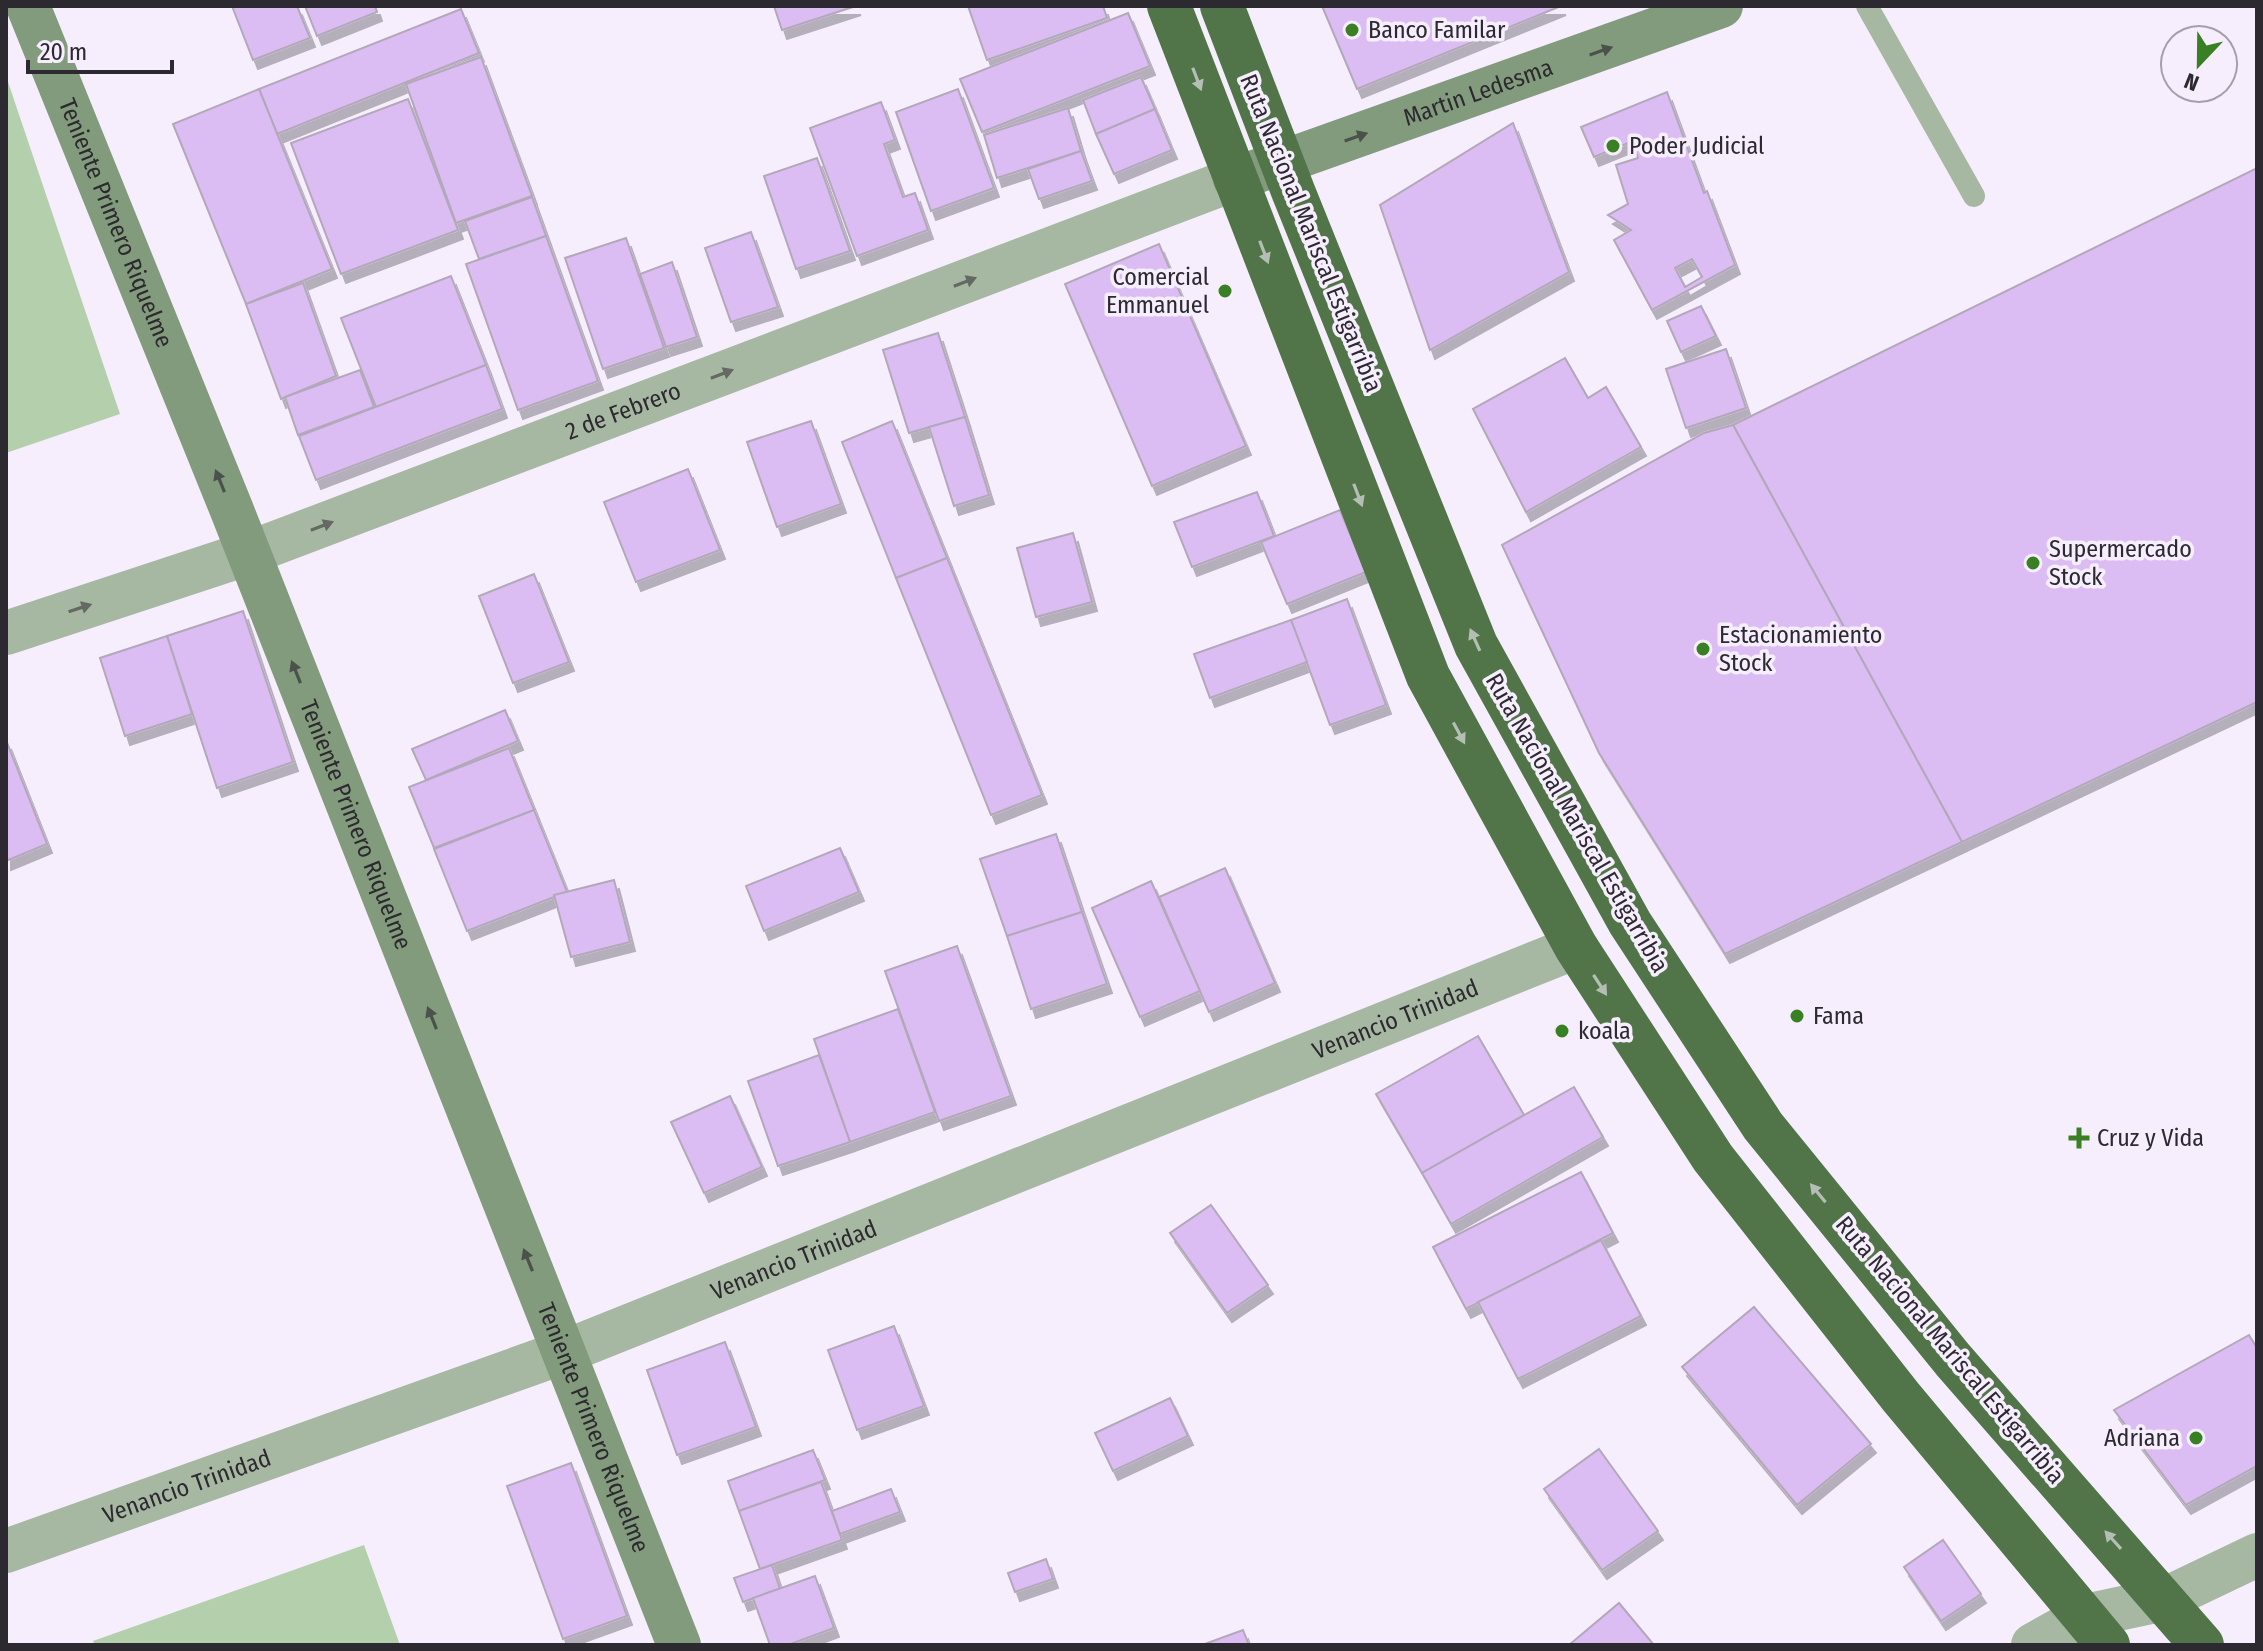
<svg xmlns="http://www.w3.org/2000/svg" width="2263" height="1651" viewBox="0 0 2263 1651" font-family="'Fira Sans Condensed',sans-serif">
	<defs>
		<filter id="shadow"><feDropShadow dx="5" dy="9" stdDeviation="0" flood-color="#0004"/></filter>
	</defs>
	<rect width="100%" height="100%" fill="#f6eefd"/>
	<g fill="#b3cfab">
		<path d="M 6,76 L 120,414 L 6,453 Z"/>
		<path d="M 364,1545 L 400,1645 L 95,1645 L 93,1641 Z"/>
	</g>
	<g fill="#dbbdf3" stroke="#b2a8ba" stroke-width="2" fill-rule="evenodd" filter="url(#shadow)">
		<path d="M 232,6 L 297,6 L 310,38 L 253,60 Z"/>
		<path d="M 305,6 L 375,6 L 377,12 L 317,36 Z"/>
		<path d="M 774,6 L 856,6 L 782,30 Z"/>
		<path d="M 968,6 L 1103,6 L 1107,18 L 987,60 Z"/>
		<path d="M 1322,6 L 1561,6 L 1357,89 Z"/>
		<path d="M 461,9 L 479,53 L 277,134 L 259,89 Z"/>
		<path d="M 1128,13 L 1150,66 L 982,132 L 960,79 Z"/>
		<path d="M 481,57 L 532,196 L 456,223 L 406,84 Z"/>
		<path d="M 1141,77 L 1155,109 L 1096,134 L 1083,100 Z"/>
		<path d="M 259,89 L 332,269 L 246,304 L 173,124 Z"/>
		<path d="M 958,89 L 994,188 L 931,211 L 896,112 Z"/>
		<path d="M 1667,92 L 1704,193 L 1707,191 L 1735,265 L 1652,310 L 1614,240 L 1631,230 L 1608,215 L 1628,204 L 1616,165 L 1638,158 L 1633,141 L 1594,157 L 1581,127 ZM 1692,259 L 1702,277 L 1685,287 L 1675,268 Z"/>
		<path d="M 408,99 L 458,230 L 341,274 L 291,143 Z"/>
		<path d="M 881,102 L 895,140 L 884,144 L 903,197 L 915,193 L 928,230 L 857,256 L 810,128 Z"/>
		<path d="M 1068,108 L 1081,151 L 997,178 L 984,135 Z"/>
		<path d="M 1155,109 L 1172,150 L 1114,174 L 1096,134 Z"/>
		<path d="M 1513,123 L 1569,272 L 1430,350 L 1380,205 Z"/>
		<path d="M 1081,151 L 1092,181 L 1039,199 L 1028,169 Z"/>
		<path d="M 817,158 L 850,251 L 796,269 L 764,176 Z"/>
		<path d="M 2257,168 L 2257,702 L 1962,842 L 1733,425 Z"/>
		<path d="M 532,197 L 546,236 L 479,259 L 465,221 Z"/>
		<path d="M 751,232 L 778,307 L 731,322 L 705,248 Z"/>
		<path d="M 546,236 L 598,381 L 518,410 L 466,264 Z"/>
		<path d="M 626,238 L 664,348 L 603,369 L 565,258 Z"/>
		<path d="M 1159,244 L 1246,446 L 1152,486 L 1065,284 Z"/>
		<path d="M 672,262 L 697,337 L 666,347 L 640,274 Z"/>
		<path d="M 451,276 L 486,365 L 376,407 L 341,318 Z"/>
		<path d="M 303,283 L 336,376 L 281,399 L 246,304 Z"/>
		<path d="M 1701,306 L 1716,336 L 1681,352 L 1667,321 Z"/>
		<path d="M 938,333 L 965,417 L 909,433 L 883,350 Z"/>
		<path d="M 1726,349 L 1746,408 L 1686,428 L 1666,369 Z"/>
		<path d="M 1565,358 L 1588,398 L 1606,387 L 1641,447 L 1526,512 L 1473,409 Z"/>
		<path d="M 486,365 L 502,409 L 316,480 L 299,436 Z"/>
		<path d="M 360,370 L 374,407 L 298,435 L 285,397 Z"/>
		<path d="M 965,417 L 989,495 L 954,506 L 929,427 Z"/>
		<path d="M 811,421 L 841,504 L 777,527 L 747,442 Z"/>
		<path d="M 892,421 L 947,558 L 896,578 L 842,442 Z"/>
		<path d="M 1733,425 L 1962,842 L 1725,954 L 1599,753 L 1502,545 L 1704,433 Z"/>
		<path d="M 688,469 L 720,550 L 636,582 L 604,502 Z"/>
		<path d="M 1257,492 L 1274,536 L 1192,567 L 1174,522 Z"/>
		<path d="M 1340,510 L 1366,572 L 1287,604 L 1261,542 Z"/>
		<path d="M 1073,533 L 1092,602 L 1036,617 L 1017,548 Z"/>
		<path d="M 947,558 L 1042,795 L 991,815 L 896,578 Z"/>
		<path d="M 534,574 L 569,662 L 513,683 L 479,596 Z"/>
		<path d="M 1347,599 L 1386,705 L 1330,725 L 1291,620 Z"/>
		<path d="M 243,611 L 293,762 L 217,788 L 167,636 Z"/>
		<path d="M 1291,620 L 1307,662 L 1210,698 L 1194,654 Z"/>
		<path d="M 167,636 L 192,714 L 125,736 L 100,658 Z"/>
		<path d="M 505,710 L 518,741 L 426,780 L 412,749 Z"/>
		<path d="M 6,740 L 47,844 L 6,861 Z"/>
		<path d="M 509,748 L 534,810 L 434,848 L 409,787 Z"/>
		<path d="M 534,810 L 567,892 L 467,931 L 434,849 Z"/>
		<path d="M 1056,834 L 1082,912 L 1007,936 L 980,859 Z"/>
		<path d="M 840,848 L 859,892 L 764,931 L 746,886 Z"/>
		<path d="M 1225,868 L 1275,983 L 1209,1012 L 1159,897 Z"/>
		<path d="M 614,880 L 630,942 L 571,957 L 554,895 Z"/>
		<path d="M 1151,881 L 1200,991 L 1140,1017 L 1092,908 Z"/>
		<path d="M 1082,912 L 1107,984 L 1031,1009 L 1007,936 Z"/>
		<path d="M 957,946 L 1011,1096 L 939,1121 L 885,971 Z"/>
		<path d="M 898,1009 L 935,1112 L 850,1142 L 814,1039 Z"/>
		<path d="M 1478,1036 L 1524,1115 L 1422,1173 L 1376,1094 Z"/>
		<path d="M 819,1055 L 850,1142 L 778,1166 L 748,1081 Z"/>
		<path d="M 1574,1087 L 1603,1137 L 1451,1224 L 1422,1173 Z"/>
		<path d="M 730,1096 L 762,1167 L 704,1193 L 671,1122 Z"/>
		<path d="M 1581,1172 L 1613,1233 L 1466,1309 L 1433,1247 Z"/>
		<path d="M 1211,1205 L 1268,1285 L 1227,1313 L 1170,1233 Z"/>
		<path d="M 1601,1240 L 1641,1316 L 1518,1379 L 1478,1302 Z"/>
		<path d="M 1754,1307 L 1871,1444 L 1797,1505 L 1682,1367 Z"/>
		<path d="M 894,1326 L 924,1406 L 857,1430 L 828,1350 Z"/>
		<path d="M 2249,1335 L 2257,1348 L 2257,1466 L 2186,1505 L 2114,1410 Z"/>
		<path d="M 725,1342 L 756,1427 L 677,1455 L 647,1370 Z"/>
		<path d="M 1170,1398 L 1188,1436 L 1113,1471 L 1095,1433 Z"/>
		<path d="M 1599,1449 L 1658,1531 L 1602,1570 L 1544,1489 Z"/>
		<path d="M 813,1450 L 825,1480 L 739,1511 L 728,1481 Z"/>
		<path d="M 571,1463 L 627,1616 L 563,1639 L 507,1486 Z"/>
		<path d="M 821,1482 L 842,1540 L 760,1569 L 739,1511 Z"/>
		<path d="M 891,1489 L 900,1512 L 840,1534 L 832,1511 Z"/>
		<path d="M 1943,1540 L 1981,1594 L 1941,1621 L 1904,1567 Z"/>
		<path d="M 1046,1559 L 1053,1579 L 1015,1592 L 1008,1573 Z"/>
		<path d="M 772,1565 L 780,1589 L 743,1602 L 734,1578 Z"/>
		<path d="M 815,1576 L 834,1628 L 788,1645 L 770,1645 L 753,1598 Z"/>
		<path d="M 1619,1603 L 1654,1645 L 1569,1645 Z"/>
		<path d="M 1243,1630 L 1249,1645 L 1202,1645 Z"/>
	</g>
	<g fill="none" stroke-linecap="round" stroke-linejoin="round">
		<path stroke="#a7b8a2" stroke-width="22" d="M 1867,6 L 1974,196"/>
		<g stroke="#a7b8a2" stroke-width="44">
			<path id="s1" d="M 6,633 L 249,553 L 1235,179"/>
			<path id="s2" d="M 6,1551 L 564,1352 L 1576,947"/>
			<path d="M 2033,1645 L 2085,1616 L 2165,1599 L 2257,1555"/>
		</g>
		<g stroke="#829b7c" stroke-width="44">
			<path id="s3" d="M 28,6 L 231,508 L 679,1645"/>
			<path id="s4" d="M 1235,179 L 1721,6"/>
		</g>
		<g stroke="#517548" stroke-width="44">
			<path d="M 1169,6 L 1428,676 L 1576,947 L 1713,1158 L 1901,1397 L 2108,1645"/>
			<path d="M 1222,6 L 1293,191 L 1476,645 L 1630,923 L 1763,1126 L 1953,1360 L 2202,1645"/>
		</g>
	</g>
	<defs><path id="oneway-solid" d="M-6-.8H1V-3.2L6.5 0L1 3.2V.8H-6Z" transform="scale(2)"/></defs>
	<g fill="#4b514b">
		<use href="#oneway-solid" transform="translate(1601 51) rotate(-19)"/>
		<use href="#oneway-solid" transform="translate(1356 137) rotate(-19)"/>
		<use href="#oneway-solid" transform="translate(220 481) rotate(-112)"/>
		<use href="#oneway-solid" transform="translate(296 672) rotate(-112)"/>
		<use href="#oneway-solid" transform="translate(432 1018) rotate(-112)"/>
		<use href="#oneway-solid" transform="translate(528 1260) rotate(-112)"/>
	</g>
	<g fill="#b4beb5">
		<use href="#oneway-solid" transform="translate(1197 79) rotate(69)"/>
		<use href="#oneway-solid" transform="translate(1264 252) rotate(69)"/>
		<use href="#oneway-solid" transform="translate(1358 495) rotate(69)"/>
		<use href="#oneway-solid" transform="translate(1475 640) rotate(-114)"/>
		<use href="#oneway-solid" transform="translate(1459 733) rotate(62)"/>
		<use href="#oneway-solid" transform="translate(1600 985) rotate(57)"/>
		<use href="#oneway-solid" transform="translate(1818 1193) rotate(-129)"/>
		<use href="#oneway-solid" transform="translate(2113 1540) rotate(-132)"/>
	</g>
	<g fill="#646963">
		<use href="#oneway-solid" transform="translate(965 282) rotate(-21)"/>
		<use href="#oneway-solid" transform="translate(722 374) rotate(-21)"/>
		<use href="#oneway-solid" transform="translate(322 526) rotate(-21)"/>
		<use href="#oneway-solid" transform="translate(80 608) rotate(-18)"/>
	</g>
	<g fill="#397f23" stroke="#f6eefd" stroke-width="3">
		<circle cx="1352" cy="30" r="8"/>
		<circle cx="1613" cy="146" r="8"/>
		<circle cx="1225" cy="291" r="8"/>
		<circle cx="2033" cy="563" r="8"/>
		<circle cx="1703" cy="649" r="8"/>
		<circle cx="1797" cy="1016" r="8"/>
		<circle cx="1562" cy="1031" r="8"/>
		<path d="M2075 1126h8v8h8v8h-8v8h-8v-8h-8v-8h8z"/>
		<circle cx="2196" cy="1438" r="8"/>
	</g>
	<g text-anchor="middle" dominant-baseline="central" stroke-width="7" stroke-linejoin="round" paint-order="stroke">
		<g font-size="24" fill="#2d2930" stroke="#f6eefd" text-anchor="start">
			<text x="1368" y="30">Banco Familar</text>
			<text x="1629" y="146">Poder Judicial</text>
			<text x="1209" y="277" text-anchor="end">Comercial<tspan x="1209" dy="28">Emmanuel</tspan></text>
			<text x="2049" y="549">Supermercado<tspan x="2049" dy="28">Stock</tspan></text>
			<text x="1719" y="635">Estacionamiento<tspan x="1719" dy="28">Stock</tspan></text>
			<text x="1813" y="1016">Fama</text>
			<text x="1578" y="1031">koala</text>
			<text x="2097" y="1138">Cruz y Vida</text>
			<text x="2180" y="1438" text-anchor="end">Adriana</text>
		</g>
		<g font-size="24" fill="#2d2930" stroke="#f6eefd">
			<text stroke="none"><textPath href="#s4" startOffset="258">Martin Ledesma</textPath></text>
			<text stroke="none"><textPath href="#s3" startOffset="234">Teniente Primero Riquelme</textPath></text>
			<text transform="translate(1311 233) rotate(68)">Ruta Nacional Mariscal Estigarribia</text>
			<text stroke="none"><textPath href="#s1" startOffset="656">2 de Febrero</textPath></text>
			<text transform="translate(1577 823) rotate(60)">Ruta Nacional Mariscal Estigarribia</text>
			<text stroke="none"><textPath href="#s3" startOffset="882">Teniente Primero Riquelme</textPath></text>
			<text stroke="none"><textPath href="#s2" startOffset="1488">Venancio Trinidad</textPath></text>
			<text stroke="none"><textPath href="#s2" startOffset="840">Venancio Trinidad</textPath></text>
			<text transform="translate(1950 1350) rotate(50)">Ruta Nacional Mariscal Estigarribia</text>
			<text stroke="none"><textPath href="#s3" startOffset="1530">Teniente Primero Riquelme</textPath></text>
			<text stroke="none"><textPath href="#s2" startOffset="192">Venancio Trinidad</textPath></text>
		</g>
	</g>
	<rect width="2263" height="1651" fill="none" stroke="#2d2930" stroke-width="16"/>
	<g transform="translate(2199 64) rotate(202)"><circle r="38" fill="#f6eefd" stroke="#a69fab" stroke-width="2"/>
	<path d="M0-6L14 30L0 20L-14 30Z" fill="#397f23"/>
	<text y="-12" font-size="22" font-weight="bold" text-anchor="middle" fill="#2d2930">N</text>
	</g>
	<path d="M28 60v12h144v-12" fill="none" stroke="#2d2930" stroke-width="4"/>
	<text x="40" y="60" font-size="24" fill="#2d2930" stroke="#f6eefd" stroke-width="6" paint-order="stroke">20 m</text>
</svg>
